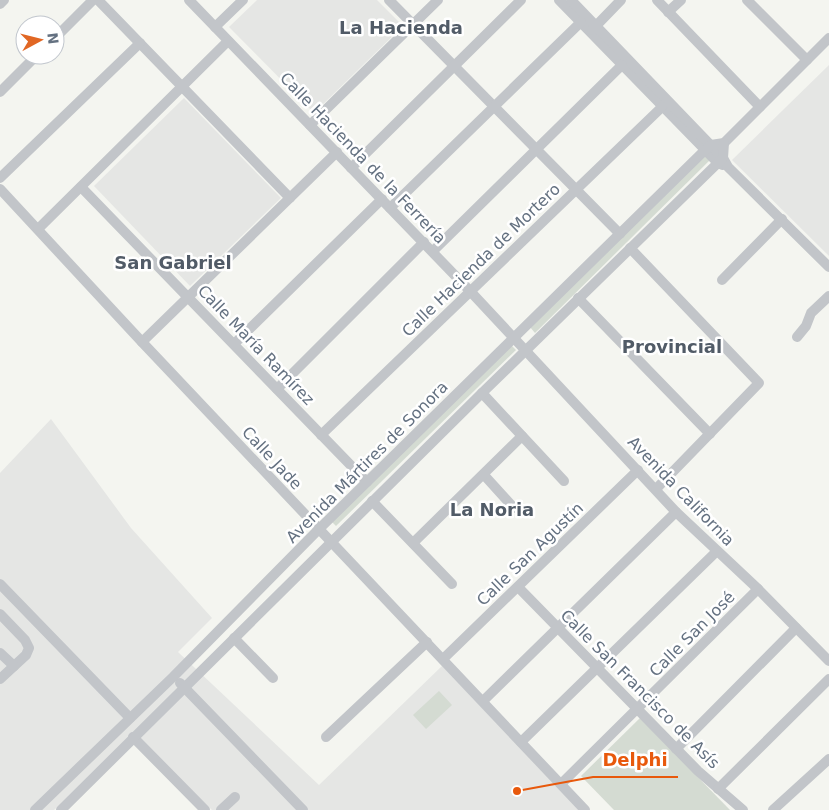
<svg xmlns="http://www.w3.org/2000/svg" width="829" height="810" viewBox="0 0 829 810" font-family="'DejaVu Sans',sans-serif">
	<rect width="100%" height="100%" fill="#f4f5f0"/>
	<g fill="#e5e6e4">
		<path d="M 257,0 L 377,0 L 403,26 L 314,113 L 229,27 Z"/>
		<path d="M 829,65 L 829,256 L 732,160 Z"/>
		<path d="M 184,98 L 281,198 L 190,286 L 94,186 Z"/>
		<path d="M 51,419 L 131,528 L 212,618 L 178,652 L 319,785 L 442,666 L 579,810 L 212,810 L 137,737 L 54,810 L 0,810 L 0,473 Z"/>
	</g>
	<g fill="#d4dbd2">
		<path d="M 706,154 L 711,159 L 535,333 L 530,327 Z"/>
		<path d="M 510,344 L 516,350 L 336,526 L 331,521 Z"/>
		<path d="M 439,691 L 452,705 L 426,729 L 413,715 Z"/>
		<path d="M 640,718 L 730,810 L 614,810 L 581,776 Z"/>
	</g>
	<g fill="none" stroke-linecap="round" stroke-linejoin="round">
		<g stroke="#c2c5c9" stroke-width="10">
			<path d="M 98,0 L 290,198"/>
			<path d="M 189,0 L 470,291 L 676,512 L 758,589 L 829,661"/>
			<path d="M 389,0 L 620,234"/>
			<path d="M 559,0 L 718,163 L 723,165"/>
			<path d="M 571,0 L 723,158 L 728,167 L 829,267"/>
			<path d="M 657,0 L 760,107"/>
			<path d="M 747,0 L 807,60"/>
			<path d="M 0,4 L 4,0"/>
			<path d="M 668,12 L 681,0"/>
			<path d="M 215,27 L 243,0"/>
			<path d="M 592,30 L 621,0"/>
			<path d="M 55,38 L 93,0"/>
			<path d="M 0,92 L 37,55"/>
			<path d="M 310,125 L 438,0"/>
			<path d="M 351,168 L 521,0"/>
			<path d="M 0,178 L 140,43"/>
			<path d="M 81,187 L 367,482"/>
			<path d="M 0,189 L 142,342 L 585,810"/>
			<path d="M 390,208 L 581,22"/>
			<path d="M 38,229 L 228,41"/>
			<path d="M 630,248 L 759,383 L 656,489"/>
			<path d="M 433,251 L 622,65"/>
			<path d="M 722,280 L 782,219"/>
			<path d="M 578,298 L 710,434"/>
			<path d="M 797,337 L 806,326 L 811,313 L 829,296"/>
			<path d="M 142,342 L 337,152"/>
			<path d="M 234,344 L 382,199"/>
			<path d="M 277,389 L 424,242"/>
			<path d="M 482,393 L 564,481"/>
			<path d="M 321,435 L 662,107"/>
			<path d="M 484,475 L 514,508"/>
			<path d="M 372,501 L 452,584"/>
			<path d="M 413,543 L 522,436"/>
			<path d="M 0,584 L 130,718"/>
			<path d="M 518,587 L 698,771 L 743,810"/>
			<path d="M 0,614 L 25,640 L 29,648 L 26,655 L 0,679"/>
			<path d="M 234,638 L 273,678"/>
			<path d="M 0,653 L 14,666"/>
			<path d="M 443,659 L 638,470"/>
			<path d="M 180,683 L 303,810"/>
			<path d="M 483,701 L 676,512"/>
			<path d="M 133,737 L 205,810"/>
			<path d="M 326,737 L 427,642"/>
			<path d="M 521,742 L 717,551"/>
			<path d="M 676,749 L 796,628"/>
			<path d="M 561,784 L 758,589"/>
			<path d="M 718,789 L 829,679"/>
			<path d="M 35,810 L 173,677 L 319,529 L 705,150 L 711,145 L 724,143 L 829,38"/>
			<path d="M 61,810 L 482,393 L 723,158 L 724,143"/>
			<path d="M 221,810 L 235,797"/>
			<path d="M 773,810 L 829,759"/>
		</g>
	</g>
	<g text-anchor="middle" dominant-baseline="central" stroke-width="5" stroke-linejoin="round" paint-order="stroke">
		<g font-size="16" fill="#647181" stroke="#fff">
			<text transform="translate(363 158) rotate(46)">Calle Hacienda de la Ferrería</text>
			<text transform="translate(481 260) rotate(-44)">Calle Hacienda de Mortero</text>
			<text transform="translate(256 345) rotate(46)">Calle María Ramírez</text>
			<text transform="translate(272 458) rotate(47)">Calle Jade</text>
			<text transform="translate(367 462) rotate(-45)">Avenida Mártires de Sonora</text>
			<text transform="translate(681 491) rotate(46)">Avenida California</text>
			<text transform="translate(530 554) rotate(-44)">Calle San Agustín</text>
			<text transform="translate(692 634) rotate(-45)">Calle San José</text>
			<text transform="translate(640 689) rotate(45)">Calle San Francisco de Asís</text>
		</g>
		<g font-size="18" font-weight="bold" fill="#515b67" stroke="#fff">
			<text x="401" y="27">La Hacienda</text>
			<text x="173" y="262">San Gabriel</text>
			<text x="672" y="346">Provincial</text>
			<text x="492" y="509">La Noria</text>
		</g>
	</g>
	<path fill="none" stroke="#e8590c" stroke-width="2" d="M517 791L593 777H678"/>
	<circle fill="#e8590c" stroke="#fff" stroke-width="2" cx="517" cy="791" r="5"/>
	<g font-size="18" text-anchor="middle" font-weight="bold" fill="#e8590c" stroke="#fff" stroke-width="5" stroke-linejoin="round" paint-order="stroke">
		<text x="635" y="766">Delphi</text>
	</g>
	<g transform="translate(40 40) rotate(83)"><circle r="24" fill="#ffffff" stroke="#c1c6cd"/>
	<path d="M0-4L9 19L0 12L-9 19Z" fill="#e16724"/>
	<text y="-8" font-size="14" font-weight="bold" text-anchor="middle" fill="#647181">N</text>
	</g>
</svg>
